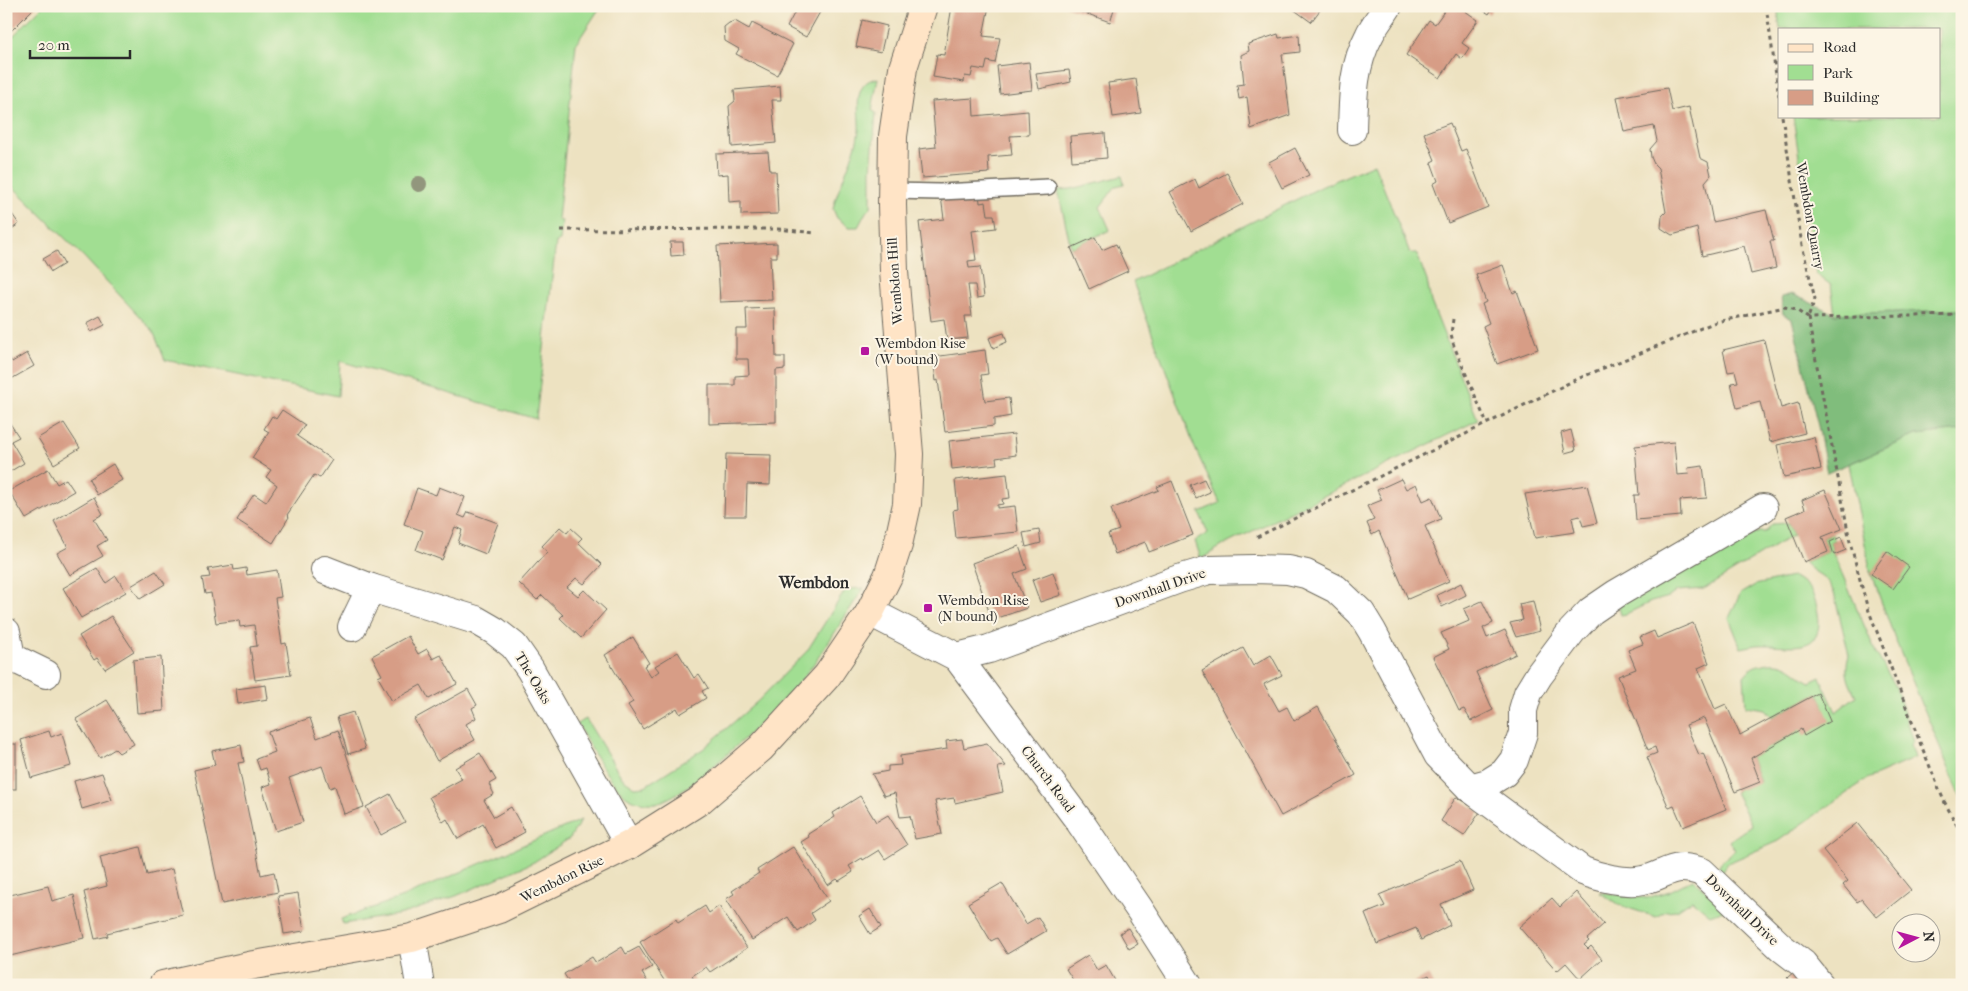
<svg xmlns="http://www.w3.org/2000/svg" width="1968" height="991" viewBox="0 0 1968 991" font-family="'IM FELL French Canon',serif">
	<rect width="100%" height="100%" fill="#fcf5e5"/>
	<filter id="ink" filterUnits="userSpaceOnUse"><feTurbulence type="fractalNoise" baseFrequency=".02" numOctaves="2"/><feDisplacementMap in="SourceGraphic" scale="10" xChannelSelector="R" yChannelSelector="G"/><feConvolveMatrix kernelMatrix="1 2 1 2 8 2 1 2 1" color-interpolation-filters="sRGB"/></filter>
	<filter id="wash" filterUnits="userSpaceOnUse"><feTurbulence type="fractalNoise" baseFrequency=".0096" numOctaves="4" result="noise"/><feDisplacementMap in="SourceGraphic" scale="20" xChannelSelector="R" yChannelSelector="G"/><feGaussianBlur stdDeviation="1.12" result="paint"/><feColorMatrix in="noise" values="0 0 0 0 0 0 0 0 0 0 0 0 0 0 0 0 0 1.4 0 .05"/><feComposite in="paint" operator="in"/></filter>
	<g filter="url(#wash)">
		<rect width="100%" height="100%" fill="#ede2c1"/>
		<g fill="#a1de92" stroke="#66845e">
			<path d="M 43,6 L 601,6 L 576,44 L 558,220 L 562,221 L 560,241 L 556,242 L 536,419 L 340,361 L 338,396 L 165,360 L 153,331 L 85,258 L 6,180 L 6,43 Z"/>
			<path d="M 1780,6 L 1962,6 L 1962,310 L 1835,314 L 1831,285 L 1816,274 L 1793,116 L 1939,116 L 1939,29 L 1780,29 L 1778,14 Z"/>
			<path d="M 878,78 L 872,110 L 876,113 L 871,170 L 871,207 L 866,212 L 858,227 L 849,227 L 837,218 L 833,209 C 839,182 855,158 859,131 C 860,117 855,100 862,88 C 866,81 870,80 878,78 Z"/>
			<path d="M 1374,164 L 1410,253 L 1417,254 L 1427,281 L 1431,302 L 1478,420 L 1222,546 L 1201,559 L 1195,541 L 1208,533 L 1199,512 L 1220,503 L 1194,446 L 1133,282 L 1323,186 Z"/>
			<path d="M 1122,176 L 1124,184 L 1116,186 L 1100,207 L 1110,230 L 1071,248 L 1058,190 L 1071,189 Z"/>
			<path d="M 1962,430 L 1962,800 L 1897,644 L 1871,574 L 1849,464 L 1916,435 Z"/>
			<path d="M 1788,523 L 1793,535 L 1704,589 L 1677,591 L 1669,597 L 1651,602 L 1626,614 L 1621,615 L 1619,608 L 1620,604 L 1759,532 L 1765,532 L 1772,524 Z"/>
			<path d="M 1832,534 L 1834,540 L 1830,542 L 1834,555 L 1876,653 L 1896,687 L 1913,742 L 1911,745 L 1915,758 L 1867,779 L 1778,841 L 1728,863 L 1720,875 L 1716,871 L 1721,862 L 1735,850 L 1729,841 L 1752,825 L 1735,792 L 1760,781 L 1751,758 L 1801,729 L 1829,721 L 1818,693 L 1772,717 L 1765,709 L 1746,706 L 1744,676 C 1752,667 1753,666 1764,664 C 1786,659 1793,671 1810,682 L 1820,677 L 1836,712 L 1856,696 C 1848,682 1844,672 1849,655 L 1834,593 C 1825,572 1817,577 1804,562 L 1828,552 L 1822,537 Z"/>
			<path d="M 1792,577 C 1807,582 1814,592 1817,608 C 1828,659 1787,643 1756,645 C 1751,646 1746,647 1741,648 L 1729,618 L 1740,594 L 1755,585 Z"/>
			<path d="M 864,588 C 843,618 825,651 802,679 C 778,707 689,798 655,803 C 647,804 637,802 629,798 C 610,787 589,743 577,724 L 586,719 L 622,778 L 635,787 L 645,786 L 703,749 L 758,701 L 807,651 L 846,589 Z"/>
			<path d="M 581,820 L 570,838 L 534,862 L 456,896 L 402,914 L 343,924 L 341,919 L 403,897 Z"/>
			<path d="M 1693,879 L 1726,909 L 1710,915 L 1692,900 L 1677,910 L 1666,911 L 1656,917 L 1619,905 L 1599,892 L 1647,898 L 1670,891 Z"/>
		</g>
		<path fill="#80bd7c" stroke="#567454" d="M 1792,294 L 1835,314 L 1962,310 L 1962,430 L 1916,435 L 1827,473 L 1819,430 L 1792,319 L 1783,314 L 1781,297 Z"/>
		<g id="blocks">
			<g fill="#d79d86">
				<path d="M 6,6 L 36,6 L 6,36 Z"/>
				<path d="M 798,6 L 818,6 L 816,10 L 820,12 L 806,37 L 787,27 Z"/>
				<path d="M 952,6 L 989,6 L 983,36 L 1000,38 L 995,63 L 987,61 L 985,70 L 973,68 L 971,77 L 965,76 L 964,82 L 933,77 L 937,54 L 944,55 Z"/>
				<path d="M 1065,6 L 1115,6 L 1110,22 Z"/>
				<path d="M 1289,6 L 1323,6 L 1311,22 Z"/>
				<path d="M 1448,6 L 1458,6 L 1478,20 L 1462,43 L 1469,48 L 1462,59 L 1456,54 L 1440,78 L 1406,55 L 1429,20 L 1435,24 Z"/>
				<path d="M 1477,6 L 1494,6 L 1489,14 Z"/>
				<path d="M 862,20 L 887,26 L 881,52 L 856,47 Z"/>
				<path d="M 735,21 L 749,29 L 752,23 L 793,44 L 777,75 L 736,54 L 739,49 L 725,41 L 724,27 L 729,23 Z"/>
				<path d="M 1278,34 L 1279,38 L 1299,35 L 1300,52 L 1282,54 L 1290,115 L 1251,129 L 1247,97 L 1239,99 L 1237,85 L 1244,84 L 1241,55 L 1249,51 L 1248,44 Z"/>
				<path d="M 1029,62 L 1032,90 L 1000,94 L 997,66 Z"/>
				<path d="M 1069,70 L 1071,82 L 1039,89 L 1036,74 Z"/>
				<path d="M 1136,79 L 1141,113 L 1113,117 L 1108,83 Z"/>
				<path d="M 780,86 L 781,100 L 772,100 L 776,143 L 732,147 L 729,106 L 735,101 L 734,90 Z"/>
				<path d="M 1667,88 L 1672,111 L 1689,107 L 1700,158 L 1708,162 L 1711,175 L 1705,182 L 1713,222 L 1766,210 L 1774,241 L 1770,241 L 1776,268 L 1751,274 L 1744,246 L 1702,256 L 1697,228 L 1672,235 L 1661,228 L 1662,216 L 1666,212 L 1658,168 L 1654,164 L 1651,157 L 1650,149 L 1657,141 L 1654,126 L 1624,132 L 1617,97 Z"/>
				<path d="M 973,98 L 974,116 L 1028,111 L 1029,135 L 1010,136 L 1012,155 L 988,157 L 989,173 L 922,178 L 919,149 L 936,147 L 932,101 Z"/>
				<path d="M 1450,123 L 1461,151 L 1466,149 L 1488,207 L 1448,223 L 1433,184 L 1438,181 L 1431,162 L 1435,160 L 1424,133 Z"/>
				<path d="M 1105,133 L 1107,158 L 1072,161 L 1070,136 Z"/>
				<path d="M 1295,148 L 1309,175 L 1282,188 L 1269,162 Z"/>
				<path d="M 768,152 L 770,171 L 776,171 L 778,214 L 741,215 L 741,201 L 729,202 L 728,174 L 717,175 L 716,154 Z"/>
				<path d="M 1227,173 L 1243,204 L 1191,231 L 1170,192 L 1195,179 L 1199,188 Z"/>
				<path d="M 979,193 L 980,203 L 986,202 L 988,215 L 994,215 L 996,228 L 972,231 L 976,260 L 968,261 L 969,268 L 980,267 L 984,297 L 977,298 L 975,285 L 968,285 L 972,316 L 965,316 L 968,338 L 947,340 L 944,319 L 931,321 L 919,222 L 944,219 L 941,196 Z"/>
				<path d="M 12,214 L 19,224 L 6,233 L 6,218 Z"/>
				<path d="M 1095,237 L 1102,250 L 1116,244 L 1128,271 L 1089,289 L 1071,248 Z"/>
				<path d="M 670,242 L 683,242 L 684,255 L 671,256 Z"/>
				<path d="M 777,243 L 777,257 L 770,257 L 772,300 L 720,302 L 717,246 Z"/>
				<path d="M 57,251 L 64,264 L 51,272 L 43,259 Z"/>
				<path d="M 1503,265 L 1513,293 L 1517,291 L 1538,349 L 1497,364 L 1483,326 L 1489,323 L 1482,304 L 1486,302 L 1476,275 Z"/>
				<path d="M 775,308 L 776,357 L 785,357 L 785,369 L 776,370 L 776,422 L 709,424 L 709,385 L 735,385 L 735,376 L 749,375 L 748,359 L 736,359 L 736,329 L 747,329 L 746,309 Z"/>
				<path d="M 100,316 L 105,325 L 91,332 L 87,323 Z"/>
				<path d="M 1004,333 L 1007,342 L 993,348 L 989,338 Z"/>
				<path d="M 1764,340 L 1781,408 L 1798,403 L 1805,433 L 1770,442 L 1760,402 L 1737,408 L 1731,383 L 1738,382 L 1735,371 L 1728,372 L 1723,350 Z"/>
				<path d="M 985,350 L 988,374 L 981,375 L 985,401 L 1009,398 L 1011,416 L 994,419 L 994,426 L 945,432 L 938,380 L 936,381 L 933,357 Z"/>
				<path d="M 6,352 L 12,362 L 27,353 L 34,366 L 6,382 Z"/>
				<path d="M 282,410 L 305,425 L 297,436 L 332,460 L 320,478 L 314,475 L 287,515 L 289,517 L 273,543 L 237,520 L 254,494 L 266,502 L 277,485 L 266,477 L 271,470 L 252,458 L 269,432 L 264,429 L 272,416 L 276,419 Z"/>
				<path d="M 9,422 L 19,437 L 11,441 L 24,463 L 6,474 L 6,423 Z"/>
				<path d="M 64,423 L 80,448 L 54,464 L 38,438 Z"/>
				<path d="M 1571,430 L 1576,450 L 1565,453 L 1561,433 Z"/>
				<path d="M 1014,434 L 1016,455 L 996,458 L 997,464 L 952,469 L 949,441 Z"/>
				<path d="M 1814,437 L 1821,469 L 1784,477 L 1777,445 Z"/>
				<path d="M 1674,442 L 1677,475 L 1689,474 L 1688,468 L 1703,466 L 1707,498 L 1680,500 L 1681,516 L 1636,520 L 1634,495 L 1639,495 L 1635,446 Z"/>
				<path d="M 726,454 L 771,455 L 770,485 L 747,484 L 746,516 L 724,516 Z"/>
				<path d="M 113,464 L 122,480 L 97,495 L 89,479 Z"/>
				<path d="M 48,469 L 57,484 L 66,479 L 74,491 L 26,519 L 9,491 Z"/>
				<path d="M 1007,474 L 1010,498 L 1002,499 L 1003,504 L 997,505 L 997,508 L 1015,506 L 1018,532 L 956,538 L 953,510 L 958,509 L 955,480 Z"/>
				<path d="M 1204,479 L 1210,492 L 1196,498 L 1190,485 Z"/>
				<path d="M 1401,479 L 1406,489 L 1416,484 L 1423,501 L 1432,497 L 1441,519 L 1425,526 L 1449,581 L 1408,599 L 1379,531 L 1372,535 L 1367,523 L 1374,520 L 1367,506 L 1382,500 L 1377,490 Z"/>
				<path d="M 1172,481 L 1193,535 L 1149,552 L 1145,542 L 1115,554 L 1108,534 L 1119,530 L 1111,509 L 1159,490 L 1157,487 Z"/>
				<path d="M 1587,485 L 1597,523 L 1583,526 L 1580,516 L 1572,518 L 1575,532 L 1535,538 L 1525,494 Z"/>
				<path d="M 439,487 L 465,497 L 458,515 L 465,518 L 468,512 L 498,523 L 486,554 L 458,543 L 462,530 L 455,527 L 442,560 L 416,550 L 423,531 L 404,524 L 417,488 L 436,495 Z"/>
				<path d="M 1825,490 L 1842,529 L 1822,537 L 1828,552 L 1804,562 L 1786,517 L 1805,509 L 1802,500 Z"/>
				<path d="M 94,497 L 103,514 L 94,519 L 107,540 L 97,546 L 103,556 L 70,575 L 57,553 L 68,547 L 54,521 Z"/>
				<path d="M 560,527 L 567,533 L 571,528 L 582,538 L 578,542 L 602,565 L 584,584 L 576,578 L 567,587 L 578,596 L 584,590 L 606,610 L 581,638 L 560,618 L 563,615 L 542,595 L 537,600 L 519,583 L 547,552 L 542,546 Z"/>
				<path d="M 1039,530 L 1041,543 L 1026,547 L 1023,533 Z"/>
				<path d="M 1841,537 L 1846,550 L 1834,555 L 1830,542 Z"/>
				<path d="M 1019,546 L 1027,569 L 1014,574 L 1027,608 L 992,620 L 972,563 Z"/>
				<path d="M 1887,551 L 1909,567 L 1893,589 L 1871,574 Z"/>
				<path d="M 233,565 L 234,570 L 246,568 L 247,575 L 277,570 L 281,597 L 275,598 L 282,644 L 286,643 L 291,675 L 255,680 L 250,647 L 257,646 L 254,625 L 240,627 L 239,620 L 216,623 L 211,593 L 205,594 L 202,578 L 210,577 L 208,569 Z"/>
				<path d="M 97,568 L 106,583 L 116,576 L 126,592 L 81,618 L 63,588 Z"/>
				<path d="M 156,571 L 165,584 L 140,599 L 131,586 Z"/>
				<path d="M 1053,572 L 1061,595 L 1040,602 L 1032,580 Z"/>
				<path d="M 1461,583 L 1466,595 L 1442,607 L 1437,595 Z"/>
				<path d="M 1482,601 L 1493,623 L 1483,628 L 1487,638 L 1505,630 L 1516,654 L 1476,672 L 1493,710 L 1471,721 L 1464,709 L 1459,711 L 1433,657 L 1449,649 L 1441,633 L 1469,621 L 1464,609 Z"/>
				<path d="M 1533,601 L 1540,631 L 1516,637 L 1510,623 L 1523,620 L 1519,604 Z"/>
				<path d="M 111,616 L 134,651 L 105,669 L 97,658 L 94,660 L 79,636 Z"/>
				<path d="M 1693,623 L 1709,663 L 1698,668 L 1715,709 L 1726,704 L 1740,735 L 1818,693 L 1830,721 L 1804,736 L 1801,729 L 1751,758 L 1760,782 L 1735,792 L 1704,718 L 1686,725 L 1699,755 L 1703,753 L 1726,809 L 1683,827 L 1674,806 L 1669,808 L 1652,769 L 1647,757 L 1657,753 L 1655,747 L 1648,750 L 1618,676 L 1636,669 L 1628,650 L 1643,644 L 1640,637 L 1654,631 L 1657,638 Z"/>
				<path d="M 408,636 L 418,654 L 427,649 L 433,659 L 441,655 L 457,684 L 429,699 L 421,685 L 392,701 L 378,677 L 382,675 L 372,656 Z"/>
				<path d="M 633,637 L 649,663 L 644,666 L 651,677 L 659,671 L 655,666 L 678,652 L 694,678 L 699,674 L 708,688 L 702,691 L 706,698 L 680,714 L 677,708 L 643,729 L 628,705 L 633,702 L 605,655 Z"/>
				<path d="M 1243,648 L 1253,666 L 1271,655 L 1282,675 L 1264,684 L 1279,711 L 1287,707 L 1294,721 L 1318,707 L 1356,775 L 1281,816 L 1202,671 Z"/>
				<path d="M 161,657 L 164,711 L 137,713 L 133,660 Z"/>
				<path d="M 266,685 L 268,699 L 238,704 L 236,689 Z"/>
				<path d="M 468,689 L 477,705 L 472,708 L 476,718 L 466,724 L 475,740 L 437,761 L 414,719 Z"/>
				<path d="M 107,700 L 134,744 L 119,753 L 115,749 L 100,758 L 76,719 Z"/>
				<path d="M 353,712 L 365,749 L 348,754 L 337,717 Z"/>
				<path d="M 310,718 L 317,738 L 338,730 L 364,807 L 344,814 L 335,786 L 330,788 L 322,766 L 289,778 L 303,822 L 276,831 L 262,787 L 271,784 L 266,768 L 260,770 L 256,759 L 275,752 L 268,732 Z"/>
				<path d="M 49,731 L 51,737 L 62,733 L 71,766 L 31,778 L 21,740 Z"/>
				<path d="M 962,739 L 964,748 L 987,743 L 1006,766 L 998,767 L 1003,792 L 955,803 L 954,798 L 935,801 L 942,834 L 915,839 L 910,816 L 900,817 L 895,793 L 884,796 L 872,774 L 888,771 L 888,766 L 901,765 L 900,756 L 947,749 L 946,741 Z"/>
				<rect x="6" y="744" width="10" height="45"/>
				<path d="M 241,745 L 244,762 L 238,763 L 261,875 L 274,872 L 278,892 L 222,904 L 194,770 L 215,765 L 212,751 Z"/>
				<path d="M 480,753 L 496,780 L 489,784 L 494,794 L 484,800 L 494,817 L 511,807 L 525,832 L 496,848 L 483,824 L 458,839 L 447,819 L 443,822 L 429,797 L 462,779 L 455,768 Z"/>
				<path d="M 102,773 L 112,800 L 82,809 L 74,781 Z"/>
				<path d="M 390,794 L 405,822 L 381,835 L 366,807 Z"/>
				<path d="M 860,796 L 876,822 L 888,815 L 907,845 L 885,859 L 879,850 L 863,860 L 862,858 L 849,866 L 853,872 L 839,881 L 837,879 L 828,885 L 801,842 L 809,837 L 808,834 L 835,817 L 833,813 Z"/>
				<path d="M 1456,797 L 1480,812 L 1464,836 L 1441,821 Z"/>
				<path d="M 1857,823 L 1911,890 L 1877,917 L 1862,899 L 1857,902 L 1843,885 L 1848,881 L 1823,850 Z"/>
				<path d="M 140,847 L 147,875 L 172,869 L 183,915 L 107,933 L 108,936 L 95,939 L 84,892 L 107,886 L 100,857 Z"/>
				<path d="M 793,847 L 829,901 L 811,913 L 815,920 L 798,932 L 788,917 L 752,940 L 726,899 L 734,894 L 732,891 L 759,873 L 757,870 Z"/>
				<path d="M 1460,861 L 1473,890 L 1441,904 L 1450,925 L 1421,940 L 1416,928 L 1377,944 L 1365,914 L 1385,906 L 1379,895 Z"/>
				<path d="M 1002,883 L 1026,924 L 1038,917 L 1046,931 L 1007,954 L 997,938 L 991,941 L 968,903 Z"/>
				<path d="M 48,886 L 52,901 L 74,895 L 84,938 L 6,957 L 6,896 Z"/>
				<path d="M 1576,892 L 1604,924 L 1587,939 L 1589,941 L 1584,945 L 1588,949 L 1591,946 L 1602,959 L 1580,979 L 1566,963 L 1557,971 L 1519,927 L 1552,898 L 1560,907 Z"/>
				<path d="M 298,893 L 304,931 L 284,934 L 278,896 Z"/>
				<path d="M 705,906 L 709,913 L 719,906 L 747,948 L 710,972 L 706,967 L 692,976 L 697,985 L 667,985 L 640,942 L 676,919 L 678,923 Z"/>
				<path d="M 870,909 L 881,927 L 870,934 L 859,916 Z"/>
				<path d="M 1128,928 L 1138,944 L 1129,949 L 1120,933 Z"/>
				<path d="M 622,947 L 626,954 L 639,947 L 652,967 L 642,973 L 648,983 L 646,985 L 571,985 L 564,974 L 592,957 L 596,963 Z"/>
				<path d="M 1088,955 L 1097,970 L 1106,965 L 1117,984 L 1072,985 L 1075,983 L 1066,969 Z"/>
				<path d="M 1797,969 L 1810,985 L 1793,985 L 1787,978 Z"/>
				<path d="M 1429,975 L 1433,985 L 1409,985 Z"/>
			</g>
		</g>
	</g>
	<g filter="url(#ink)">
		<use href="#blocks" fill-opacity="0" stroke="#6f6b60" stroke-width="1"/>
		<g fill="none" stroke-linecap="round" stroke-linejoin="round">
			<g stroke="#6f6b60" stroke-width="18">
				<path id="lane" d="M 892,191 L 940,192 L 1048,187"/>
			</g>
			<g stroke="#6f6b60" stroke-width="30">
				<g id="street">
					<path d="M 1352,130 C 1353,97 1353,66 1369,36 C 1374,25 1382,16 1388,6"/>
					<path d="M 325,570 L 371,588 L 476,620 L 495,631 L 514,646 L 530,669 L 629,845"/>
					<path d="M 870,612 L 957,657 L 1080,822 L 1140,910 L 1188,985"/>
					<path d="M 352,627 L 371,588"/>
					<path d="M 6,632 L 11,657"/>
					<path d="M 11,657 L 46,674"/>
					<path d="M 957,657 L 989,649 L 1179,579 L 1209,570 L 1254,569 L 1288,570 L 1306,574 L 1336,589 L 1361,613 L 1372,631 L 1438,755 L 1470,788 L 1583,871 C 1598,877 1626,884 1643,880 C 1668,875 1672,861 1702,872 L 1782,948 L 1803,964 L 1820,985"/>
					<path d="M 1470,788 L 1488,783 L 1504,773 L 1514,760 L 1523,733 L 1523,710 L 1528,693 L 1539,675 L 1572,631 L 1591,611 L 1616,594 L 1763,508"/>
					<path d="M 412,938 L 420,985"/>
				</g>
			</g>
			<g stroke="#6f6b60" stroke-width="30">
				<path id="secondary" d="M 163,985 L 254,965 L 412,938 L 499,909 L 629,845 L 699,801 L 761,748 L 827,676 L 870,612 L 888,576 L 898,545 L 907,504 L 909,454 L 894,271 L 892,205 L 893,136 L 903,68 L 923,6"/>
			</g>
			<g stroke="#6f6b60" stroke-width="3" stroke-dasharray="4 4" stroke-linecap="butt">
				<path d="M 1766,6 L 1779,96"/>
				<path d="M 1782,116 L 1802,245 L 1815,299 L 1808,318"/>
				<path d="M 561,230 L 778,229 L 816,233"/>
				<path d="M 1808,318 L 1850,542 L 1867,606 L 1921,745 L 1944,801 L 1962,835"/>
				<path d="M 1453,319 L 1451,334 L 1454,346 L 1487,424"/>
				<path d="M 1257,537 L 1577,379 L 1716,322 L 1785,307 L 1796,310 L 1808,318 L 1962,315"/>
			</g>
			<use href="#lane" stroke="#fff" stroke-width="15"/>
			<use href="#street" stroke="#fff" stroke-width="28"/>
			<use href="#secondary" stroke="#ffe4c6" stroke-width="28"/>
		</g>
		<circle fill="#92967d" cx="419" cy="184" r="8"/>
	</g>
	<g fill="#b5179e" stroke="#fcf5e5" stroke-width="2">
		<rect x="860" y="346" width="10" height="10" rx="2.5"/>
		<rect x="923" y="603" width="10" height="10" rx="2.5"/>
	</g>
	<g text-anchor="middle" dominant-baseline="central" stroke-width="4" stroke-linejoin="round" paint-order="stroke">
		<g font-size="14" fill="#2b2b2b" stroke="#fcf5e5">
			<text transform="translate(1810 216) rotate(80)">Wembdon Quarry</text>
			<text transform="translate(895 281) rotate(-94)">Wembdon Hill</text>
			<text transform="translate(1160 588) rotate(-19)">Downhall Drive</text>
			<text transform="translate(533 678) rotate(59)">The Oaks</text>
			<text transform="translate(1048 779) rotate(53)">Church Road</text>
			<text transform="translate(562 879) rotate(-26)">Wembdon Rise</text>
			<text transform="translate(1742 910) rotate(44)">Downhall Drive</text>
		</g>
		<g font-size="14" fill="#2b2b2b" stroke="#fcf5e5" text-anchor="start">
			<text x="875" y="343">Wembdon Rise<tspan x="875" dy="16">(W bound)</tspan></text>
			<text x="938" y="600">Wembdon Rise<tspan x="938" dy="16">(N bound)</tspan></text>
		</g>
		<g font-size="16" font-weight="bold" fill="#2b2b2b" stroke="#fcf5e5">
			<text x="814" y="582">Wembdon</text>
		</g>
	</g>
	<rect width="1968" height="991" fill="none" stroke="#fcf5e5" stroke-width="25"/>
	<rect x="1778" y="28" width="162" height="90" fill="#fcf5e5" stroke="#a8a49b"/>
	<rect x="1788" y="44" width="25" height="8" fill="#ffe4c6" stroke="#a8a49b"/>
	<text x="1823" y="52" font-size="15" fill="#2b2b2b">Road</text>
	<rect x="1788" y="65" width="25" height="15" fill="#a1de92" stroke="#a8a49b"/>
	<text x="1823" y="78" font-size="15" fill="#2b2b2b">Park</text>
	<rect x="1788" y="90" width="25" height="15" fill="#d79d86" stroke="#a8a49b"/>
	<text x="1823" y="102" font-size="15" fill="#2b2b2b">Building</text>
	<g transform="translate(1916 938) rotate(84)"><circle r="24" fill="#fcf5e5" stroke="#a8a49b"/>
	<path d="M0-4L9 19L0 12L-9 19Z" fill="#b5179e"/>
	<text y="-8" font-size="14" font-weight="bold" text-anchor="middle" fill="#2b2b2b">N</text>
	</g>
	<path d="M30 50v8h100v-8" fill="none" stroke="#2b2b2b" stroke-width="2.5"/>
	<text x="38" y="50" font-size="15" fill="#2b2b2b" stroke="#fcf5e5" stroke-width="4" paint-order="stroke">20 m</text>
</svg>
